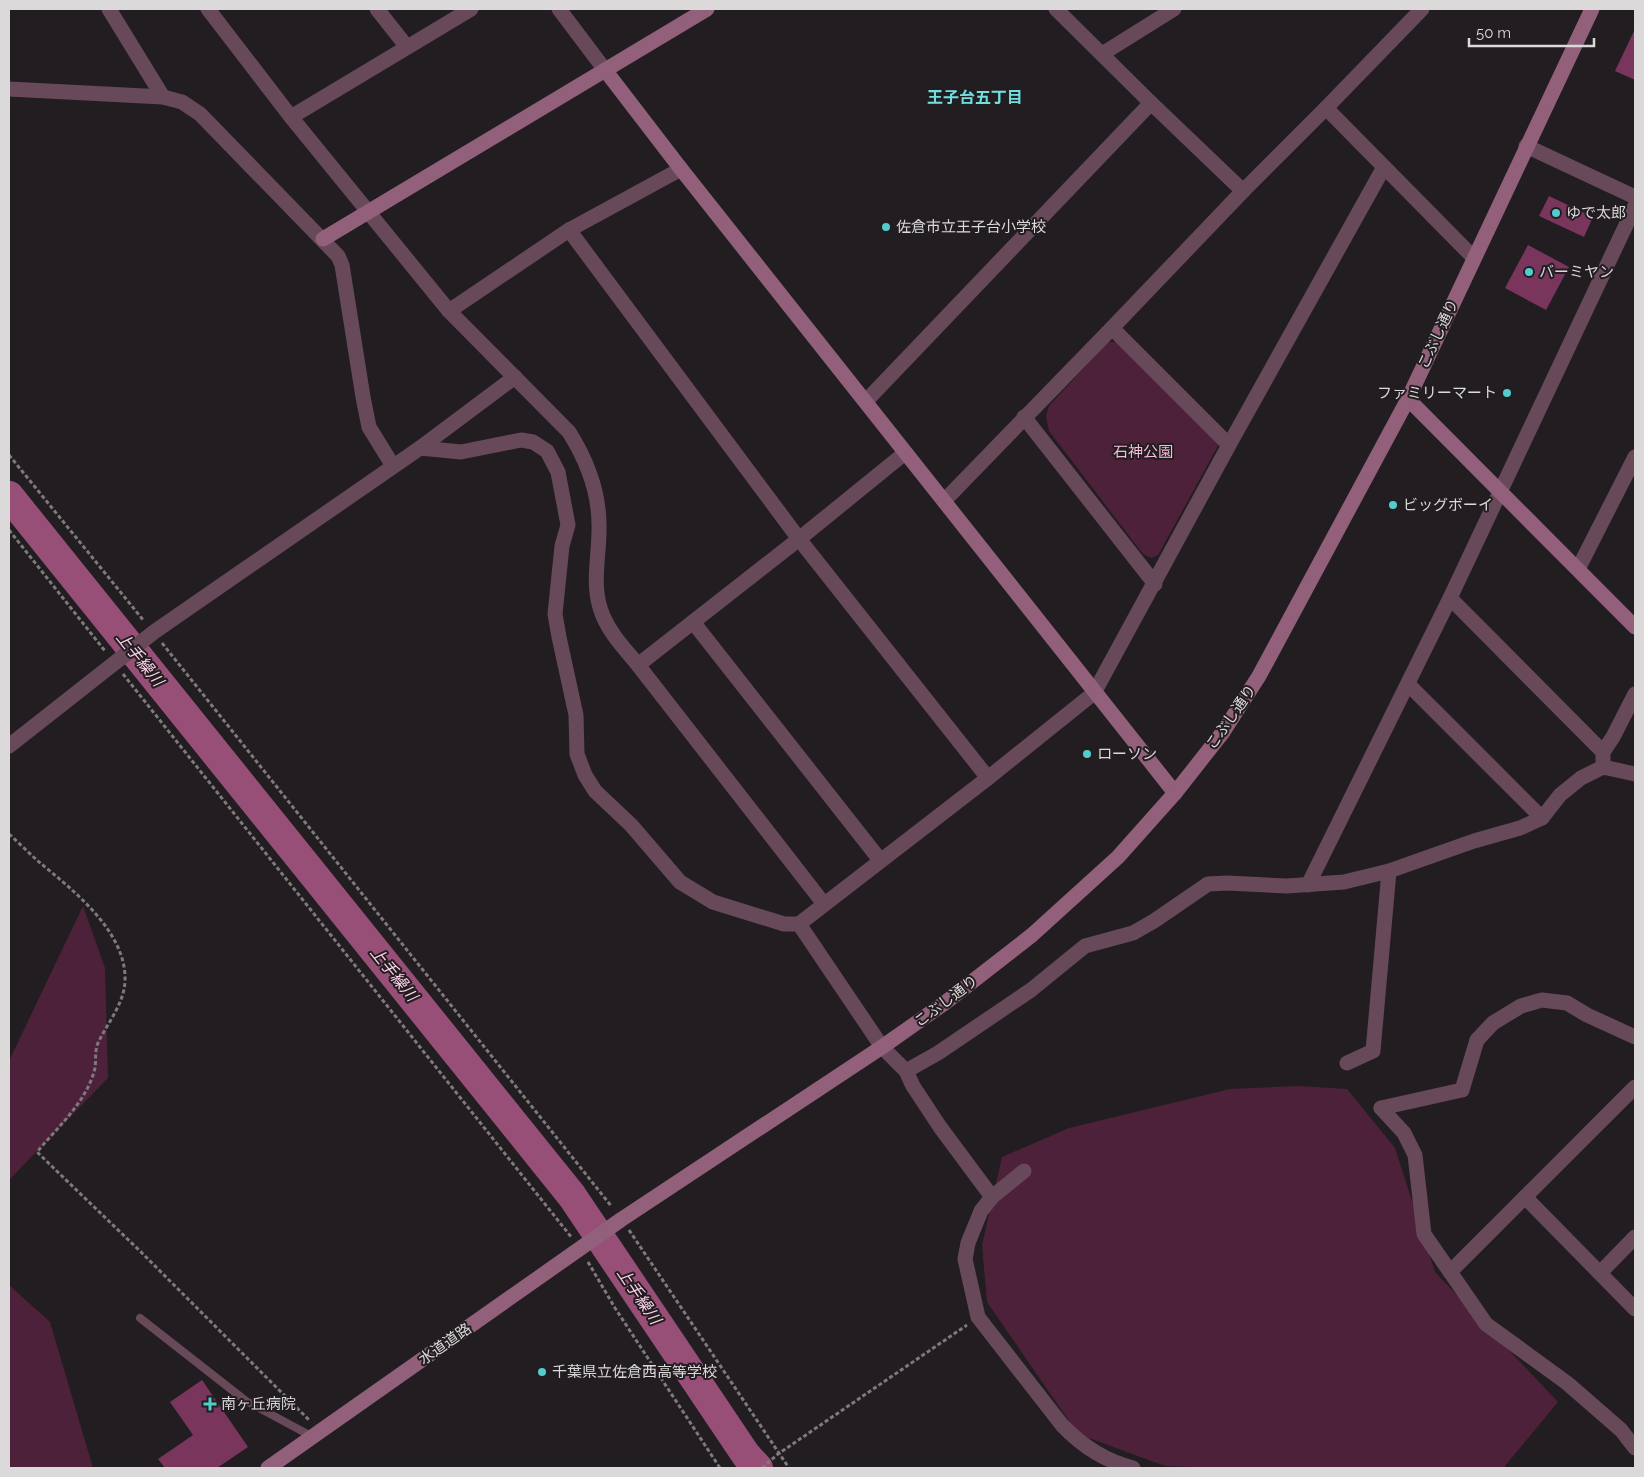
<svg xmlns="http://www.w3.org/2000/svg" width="1644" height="1477" viewBox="0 0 1644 1477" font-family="Raleway,'Noto Sans JP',sans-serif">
	<rect width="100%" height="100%" fill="#221d20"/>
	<g fill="#4e213b">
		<path d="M 1108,342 L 1118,342 L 1219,444 L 1158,555 L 1151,558 L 1143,554 L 1049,431 L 1046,416 L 1049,406 Z"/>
		<path d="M 83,906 L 105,968 L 108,1078 L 9,1180 L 9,1061 Z"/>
		<path d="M 1298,1086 L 1347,1089 L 1395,1148 L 1435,1272 L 1558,1402 L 1505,1466 L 1507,1468 L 1219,1468 L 1165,1466 L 1078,1434 L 987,1302 L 982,1245 L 1002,1157 L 1069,1128 L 1230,1089 Z"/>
		<path d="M 9,1285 L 50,1322 L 93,1468 L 9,1468 Z"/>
	</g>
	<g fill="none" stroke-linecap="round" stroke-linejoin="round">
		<path stroke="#974f77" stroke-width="30" d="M 9,496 L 572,1196 L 746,1455 L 758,1468"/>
	</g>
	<g fill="#7a355d">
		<path d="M 1635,29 L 1635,80 L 1615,71 Z"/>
		<path d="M 1549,196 L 1593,217 L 1584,237 L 1539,216 Z"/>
		<path d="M 1528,245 L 1569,267 L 1546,310 L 1505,288 Z"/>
		<path d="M 202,1380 L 248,1447 L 217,1468 L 165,1468 L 158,1459 L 193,1435 L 170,1402 Z"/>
	</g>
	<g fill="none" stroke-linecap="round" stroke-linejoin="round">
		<g stroke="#7e7a7c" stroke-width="3" stroke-dasharray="4 2.5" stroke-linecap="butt">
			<path d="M 9,455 L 144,621"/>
			<path d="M 9,530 L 105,651"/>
			<path d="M 162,643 L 612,1207"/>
			<path d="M 123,674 L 572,1238"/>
			<path d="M 9,834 C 19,843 29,853 39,862 C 73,890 127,932 125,981 C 124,1004 108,1022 98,1043 C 94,1052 97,1063 94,1072 C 85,1103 57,1128 37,1152 L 141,1252 L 309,1420"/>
			<path d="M 629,1230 L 789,1468"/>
			<path d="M 588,1262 L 615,1308 L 720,1468"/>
			<path d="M 762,1468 L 778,1454 L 967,1325"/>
		</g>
		<path stroke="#684959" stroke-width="8" d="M 140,1318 L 246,1401 L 313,1437"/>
		<g stroke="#684959" stroke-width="15">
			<path d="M 109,9 L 163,97"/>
			<path d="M 208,9 L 291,117 L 449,311 L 569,432 C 586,459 599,492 599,525 C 600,555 590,586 603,616 C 611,635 625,649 638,665 L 824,904"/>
			<path d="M 377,9 L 407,47"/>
			<path d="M 559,9 L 605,70"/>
			<path d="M 1056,9 L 1151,103 L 1243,191"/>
			<path d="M 1102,54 L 1174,9"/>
			<path d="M 9,89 L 163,97 L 182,102 L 200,114 L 338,256 L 342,265 L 363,397 L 369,427 L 393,466"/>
			<path d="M 1326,108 L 1473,257"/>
			<path d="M 291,117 L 471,9"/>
			<path d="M 1526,146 L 1635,197"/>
			<path d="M 569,230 L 799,539 L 988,778"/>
			<path d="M 449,311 L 569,230 L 681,169"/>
			<path d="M 1112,328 L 1229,445"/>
			<path d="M 866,401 L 1151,103"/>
			<path d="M 1024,417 L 1155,584"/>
			<path d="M 420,448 L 461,452 L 521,440 L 533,442 L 547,451 L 558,472 L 568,525 L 562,546 L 555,614 L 559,637 L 576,715 L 577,754 L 585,775 L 595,791 L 631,825 L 680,882 L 713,902 L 784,924 L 799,924 L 882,1047 L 906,1071 L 913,1086 L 940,1127 L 992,1197"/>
			<path d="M 944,501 L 1112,328 L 1243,191 L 1326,108 L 1422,9"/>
			<path d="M 1578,569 L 1635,457"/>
			<path d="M 1450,598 L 1603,752"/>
			<path d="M 693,622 L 880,860"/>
			<path d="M 638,665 L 799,539 L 905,453"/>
			<path d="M 1408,684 L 1542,818"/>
			<path d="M 9,746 L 154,632 L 420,448 L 515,377"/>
			<path d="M 1603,760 L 1603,752 L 1613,737 L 1635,694"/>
			<path d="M 1308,885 L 1450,598 L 1635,206"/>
			<path d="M 799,924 L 988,778 L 1094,693 L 1229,445 L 1384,167"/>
			<path d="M 1347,1063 L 1373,1051 L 1389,871"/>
			<path d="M 906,1071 L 938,1053 L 1031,990 L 1085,946 L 1133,933 L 1154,921 L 1208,884 L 1227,883 L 1287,886 L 1344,882 L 1389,871 L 1474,841 L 1520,828 L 1542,818 L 1560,795 L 1581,778 L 1603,767 L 1635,774"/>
			<path d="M 1381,1108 L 1404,1133 L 1415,1155 L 1424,1234 L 1486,1324 L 1567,1383 L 1621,1430 L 1635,1448"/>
			<path d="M 1381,1108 L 1462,1090 L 1477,1040 L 1493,1023 L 1521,1006 L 1542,1000 L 1567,1003 L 1587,1015 L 1635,1037"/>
			<path d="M 1024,1171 L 992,1197 L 981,1211 L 968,1243 L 965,1259 L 978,1317 L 1062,1425 C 1082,1446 1105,1461 1133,1468"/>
			<path d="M 1525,1197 L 1635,1309"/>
			<path d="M 1450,1272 L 1635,1087"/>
			<path d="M 1600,1273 L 1635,1237"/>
		</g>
		<g stroke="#92607b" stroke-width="15">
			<path d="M 605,70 L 681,169 L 1175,793"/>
			<path d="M 323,239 L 707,9"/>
			<path d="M 1408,399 L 1635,627"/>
			<path d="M 268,1468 L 622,1219 L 882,1047 L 946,1002 L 1032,935 L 1118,857 L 1175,793 L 1223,732 L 1259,676 L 1408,399 L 1592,9"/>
		</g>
	</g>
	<g fill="#52cdcf" stroke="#221d20" stroke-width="2">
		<circle cx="1556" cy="213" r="5"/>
		<circle cx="886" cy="227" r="5"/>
		<circle cx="1529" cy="272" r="5"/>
		<circle cx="1507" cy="393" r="5"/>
		<circle cx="1393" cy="505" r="5"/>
		<circle cx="1087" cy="754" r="5"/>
		<circle cx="542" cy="1372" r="5"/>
		<path d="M207.5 1396.5h5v5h5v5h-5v5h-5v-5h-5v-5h5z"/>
	</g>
	<g text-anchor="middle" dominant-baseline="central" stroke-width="4" stroke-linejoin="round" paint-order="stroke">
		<g font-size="15" fill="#dcd9da" stroke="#221d20" text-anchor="start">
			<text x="1566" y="213">ゆで太郎</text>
			<text x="896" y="227">佐倉市立王子台小学校</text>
			<text x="1539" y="272">バーミヤン</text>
			<text x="1497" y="393" text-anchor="end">ファミリーマート</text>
			<text x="1403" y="505">ビッグボーイ</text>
			<text x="1097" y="754">ローソン</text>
			<text x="552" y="1372">千葉県立佐倉西高等学校</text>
			<text x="221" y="1404">南ヶ丘病院</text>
		</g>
		<g font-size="15" fill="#dcd9da" stroke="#221d20">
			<text transform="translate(1438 334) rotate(-65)">こぶし通り</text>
			<text transform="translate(1231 717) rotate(-55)">こぶし通り</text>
			<text transform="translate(946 1001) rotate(-37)">こぶし通り</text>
			<text transform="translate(445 1344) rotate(-35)">水道道路</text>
		</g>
		<g font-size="15" fill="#f9badb" stroke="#221d20">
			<text x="1143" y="452">石神公園</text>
		</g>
		<g font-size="16" font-weight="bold" fill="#71dedf" stroke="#221d20">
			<text x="975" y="97">王子台五丁目</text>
		</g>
		<g font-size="16" font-style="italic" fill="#fed3e9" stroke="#221d20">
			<text transform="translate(140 659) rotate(51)">上手繰川</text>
			<text transform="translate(394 974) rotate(51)">上手繰川</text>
			<text transform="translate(639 1296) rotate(56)">上手繰川</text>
		</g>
	</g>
	<rect width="1644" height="1477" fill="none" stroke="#dcd9da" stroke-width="20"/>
	<path d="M1469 38v8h125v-8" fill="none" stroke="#dcd9da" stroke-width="2.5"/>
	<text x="1476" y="38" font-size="15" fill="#dcd9da" stroke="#221d20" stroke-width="4" paint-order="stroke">50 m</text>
</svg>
